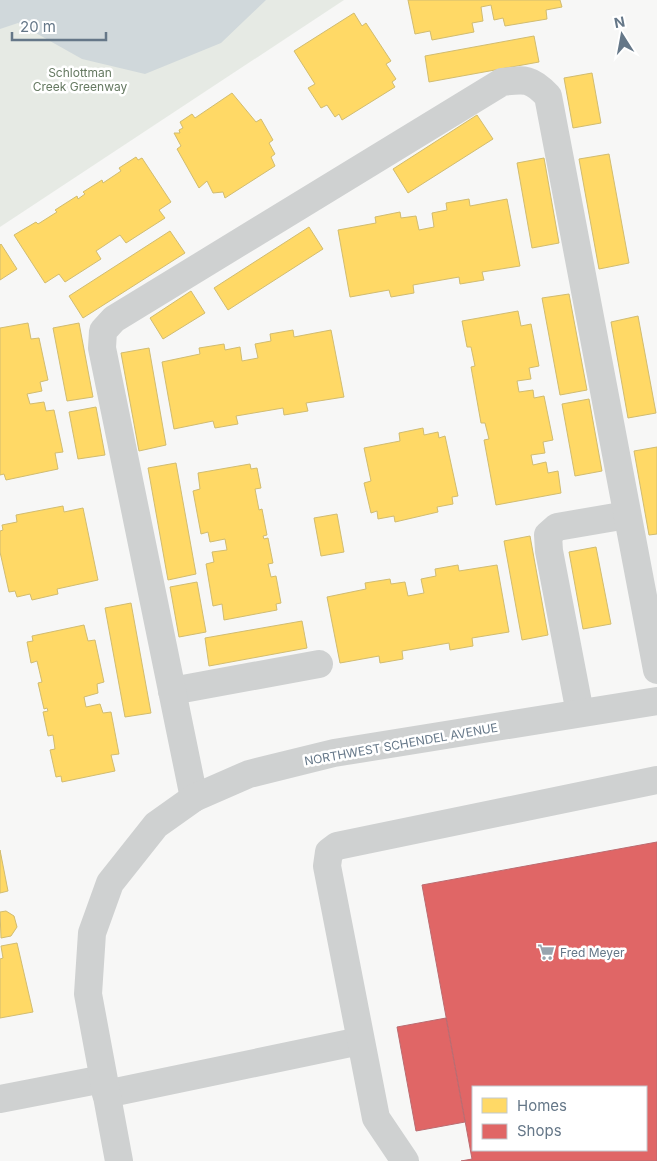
<svg xmlns="http://www.w3.org/2000/svg" width="657" height="1161" viewBox="0 0 657 1161" font-family="Inter,sans-serif">
	<rect width="100%" height="100%" fill="#f7f7f6"/>
	<path fill="#e6eae4" d="M 0,0 L 344,0 L 0,227 Z"/>
	<path fill="#d0d8db" d="M 0,0 L 266,0 L 221,43 L 145,74 L 82,59 L 18,23 L 0,29 Z"/>
	<g fill="#ffd966" stroke="#d1bc70">
		<path d="M 408,0 L 560,0 L 562,7 L 546,10 L 547,19 L 505,26 L 503,18 L 494,20 L 491,5 L 481,7 L 483,21 L 472,23 L 474,32 L 432,40 L 430,31 L 415,34 Z"/>
		<path d="M 354,13 L 362,26 L 366,23 L 391,61 L 386,64 L 396,79 L 392,82 L 395,87 L 342,120 L 339,114 L 335,117 L 327,105 L 321,108 L 308,88 L 315,84 L 294,51 Z"/>
		<path d="M 534,36 L 539,62 L 429,82 L 425,56 Z"/>
		<path d="M 592,73 L 601,123 L 573,128 L 564,78 Z"/>
		<path d="M 232,93 L 256,122 L 261,119 L 273,140 L 269,143 L 275,154 L 271,157 L 275,166 L 225,198 L 223,192 L 213,193 L 207,181 L 199,188 L 177,149 L 181,146 L 174,133 L 180,133 L 179,130 L 183,128 L 180,122 L 192,114 L 195,118 Z"/>
		<path d="M 477,115 L 493,139 L 408,193 L 393,169 Z"/>
		<path d="M 609,154 L 629,263 L 599,269 L 579,159 Z"/>
		<path d="M 136,157 L 138,160 L 142,158 L 171,202 L 159,210 L 165,218 L 126,243 L 120,235 L 96,251 L 101,259 L 65,282 L 59,274 L 45,283 L 14,235 L 36,222 L 38,224 L 57,212 L 55,210 L 77,196 L 78,199 L 85,194 L 83,192 L 102,180 L 103,183 L 121,171 L 119,168 Z"/>
		<path d="M 544,158 L 559,243 L 532,248 L 517,163 Z"/>
		<path d="M 469,199 L 470,206 L 507,199 L 520,266 L 482,272 L 484,280 L 460,284 L 459,277 L 413,285 L 414,293 L 391,297 L 389,290 L 350,297 L 338,230 L 376,223 L 375,217 L 400,212 L 401,218 L 416,216 L 419,230 L 434,227 L 432,213 L 447,210 L 446,203 Z"/>
		<path d="M 309,227 L 323,249 L 228,310 L 214,288 Z"/>
		<path d="M 170,231 L 185,253 L 83,318 L 69,296 Z"/>
		<path d="M 1,244 L 17,269 L 0,280 L 0,245 Z"/>
		<path d="M 191,291 L 205,313 L 163,339 L 150,318 Z"/>
		<path d="M 569,294 L 587,390 L 560,395 L 542,298 Z"/>
		<path d="M 518,311 L 521,326 L 531,324 L 539,366 L 529,368 L 531,379 L 517,381 L 519,392 L 533,390 L 534,398 L 544,396 L 553,440 L 543,442 L 545,453 L 531,455 L 533,465 L 546,462 L 548,473 L 558,471 L 561,493 L 496,505 L 484,440 L 489,439 L 485,423 L 481,423 L 471,367 L 475,366 L 471,347 L 467,347 L 462,321 Z"/>
		<path d="M 638,316 L 656,413 L 628,418 L 611,322 Z"/>
		<path d="M 28,323 L 31,339 L 39,338 L 48,380 L 40,382 L 42,391 L 27,394 L 30,404 L 44,402 L 46,411 L 54,410 L 63,452 L 55,453 L 58,469 L 6,480 L 4,474 L 0,475 L 0,328 Z"/>
		<path d="M 79,323 L 93,397 L 67,401 L 53,328 Z"/>
		<path d="M 293,330 L 294,337 L 331,330 L 344,397 L 306,403 L 308,411 L 284,415 L 283,408 L 236,416 L 238,424 L 215,428 L 213,421 L 174,429 L 162,362 L 200,354 L 199,348 L 224,344 L 225,350 L 240,347 L 242,361 L 258,358 L 255,344 L 271,341 L 270,334 Z"/>
		<path d="M 149,348 L 166,445 L 139,451 L 121,353 Z"/>
		<path d="M 589,399 L 602,471 L 575,476 L 562,404 Z"/>
		<path d="M 96,407 L 105,455 L 78,459 L 69,412 Z"/>
		<path d="M 423,428 L 424,435 L 438,432 L 439,438 L 445,436 L 458,496 L 452,497 L 453,504 L 437,507 L 438,512 L 395,522 L 394,516 L 378,519 L 377,511 L 371,513 L 364,483 L 371,481 L 364,448 L 400,441 L 399,433 Z"/>
		<path d="M 657,447 L 657,534 L 649,535 L 634,451 Z"/>
		<path d="M 176,463 L 196,574 L 168,580 L 148,468 Z"/>
		<path d="M 250,464 L 251,469 L 257,468 L 261,488 L 255,489 L 259,510 L 262,509 L 267,535 L 263,536 L 264,539 L 268,538 L 273,563 L 268,564 L 271,577 L 276,576 L 281,603 L 276,604 L 277,610 L 224,620 L 222,604 L 213,606 L 206,564 L 214,562 L 212,552 L 227,550 L 225,539 L 210,542 L 208,532 L 201,534 L 193,491 L 200,489 L 198,473 Z"/>
		<path d="M 63,506 L 64,512 L 83,508 L 98,580 L 57,589 L 58,594 L 32,600 L 30,594 L 17,597 L 15,591 L 9,592 L 0,552 L 0,531 L 3,530 L 2,525 L 17,522 L 16,515 Z"/>
		<path d="M 337,514 L 344,552 L 321,556 L 314,518 Z"/>
		<path d="M 530,536 L 548,635 L 522,640 L 504,541 Z"/>
		<path d="M 596,547 L 611,624 L 583,629 L 569,552 Z"/>
		<path d="M 458,565 L 459,571 L 497,565 L 509,632 L 472,638 L 473,646 L 450,650 L 449,643 L 402,651 L 403,659 L 380,663 L 379,656 L 340,663 L 327,597 L 366,589 L 365,583 L 390,579 L 391,584 L 405,582 L 408,596 L 424,593 L 421,579 L 436,576 L 435,569 Z"/>
		<path d="M 197,582 L 206,632 L 179,637 L 170,587 Z"/>
		<path d="M 131,603 L 151,713 L 125,717 L 105,608 Z"/>
		<path d="M 302,621 L 307,648 L 209,666 L 205,638 Z"/>
		<path d="M 84,625 L 88,641 L 95,640 L 104,682 L 97,684 L 98,693 L 84,697 L 86,707 L 100,704 L 103,713 L 111,712 L 119,754 L 111,755 L 115,771 L 62,782 L 61,776 L 56,777 L 50,750 L 55,749 L 53,735 L 48,736 L 43,712 L 48,711 L 47,708 L 44,709 L 38,683 L 42,682 L 37,661 L 31,663 L 27,642 L 33,641 L 32,636 Z"/>
		<path d="M 0,850 L 8,891 L 0,893 Z"/>
		<path d="M 6,911 L 14,916 L 17,927 L 11,936 L 1,938 L 0,912 Z"/>
		<path d="M 17,943 L 33,1012 L 0,1018 L 0,959 L 3,958 L 1,946 Z"/>
	</g>
	<g fill="#e06666" stroke="#bb6b70" fill-rule="evenodd">
		<path d="M 657,842 L 657,1161 L 461,1161 L 472,1159 L 422,885 ZM 473,1087 L 646,1087 L 646,1150 L 473,1150 Z"/>
		<path d="M 446,1018 L 465,1122 L 416,1131 L 397,1027 Z"/>
	</g>
	<g fill="none" stroke-linecap="round" stroke-linejoin="round">
		<g stroke="#cfd1d1" stroke-width="28">
			<path d="M 172,691 L 319,664"/>
			<path d="M 580,713 L 549,551 L 548,535 L 557,527 L 627,515"/>
			<path d="M 194,798 L 102,348 L 103,331 L 114,319 L 502,82 C 525,79 531,78 548,96 L 657,670"/>
			<path d="M 106,1094 L 360,1041"/>
			<path d="M 0,1099 L 103,1079"/>
			<path d="M 119,1161 L 88,994 L 92,933 L 110,883 L 156,825 L 194,798 L 249,774 L 334,753 L 657,701"/>
			<path d="M 405,1161 L 376,1118 L 327,866 L 329,852 L 337,846 L 657,780"/>
		</g>
	</g>
	<defs>
		<g id="supermarket-bare" transform="scale(1.35)"><path d="M-6-5.5h2.5l.6 2H6L4.5 2H-2.5L-4.4-4H-6ZM-1.5 3.2a1.3 1.3 0 1 0 .1 0ZM3 3.2a1.3 1.3 0 1 0 .1 0Z" fill="#98a4ae" stroke="#fff" stroke-width="2.5" paint-order="stroke"/></g>
	</defs>
	<g fill-rule="evenodd">
		<use href="#supermarket-bare" x="546" y="952"/>
	</g>
	<g text-anchor="middle" dominant-baseline="central" stroke-width="5" stroke-linejoin="round" paint-order="stroke">
		<g font-size="12" fill="#657961" stroke="#fff">
			<text x="80" y="72">Schlottman<tspan x="80" dy="14">Creek Greenway</tspan></text>
		</g>
		<g font-size="12" fill="#657788" stroke="#fff">
			<text transform="translate(401 744) rotate(-10)">NORTHWEST SCHENDEL AVENUE</text>
		</g>
		<g font-size="12" fill="#657788" stroke="#fff" text-anchor="start">
			<text x="560" y="952">Fred Meyer</text>
		</g>
	</g>
	<rect x="472" y="1086" width="175" height="65" fill="#ffffff" stroke="#c1c9cf"/>
	<rect x="482" y="1098" width="25" height="15" fill="#ffd966" stroke="#c1c9cf"/>
	<text x="517" y="1111" font-size="15" fill="#657788">Homes</text>
	<rect x="482" y="1124" width="25" height="15" fill="#e06666" stroke="#c1c9cf"/>
	<text x="517" y="1136" font-size="15" fill="#657788">Shops</text>
	<g transform="translate(622 35) rotate(349)" stroke="#ffffff" stroke-width="4" paint-order="stroke">
	<path d="M0-4L9 19L0 12L-9 19Z" fill="#657788"/>
	<text y="-8" font-size="14" font-weight="bold" text-anchor="middle" fill="#657788">N</text>
	</g>
	<path d="M12 32v8h94v-8" fill="none" stroke="#657788" stroke-width="2.5"/>
	<text x="20" y="32" font-size="15" fill="#657788" stroke="#ffffff" stroke-width="4" paint-order="stroke">20 m</text>
</svg>
